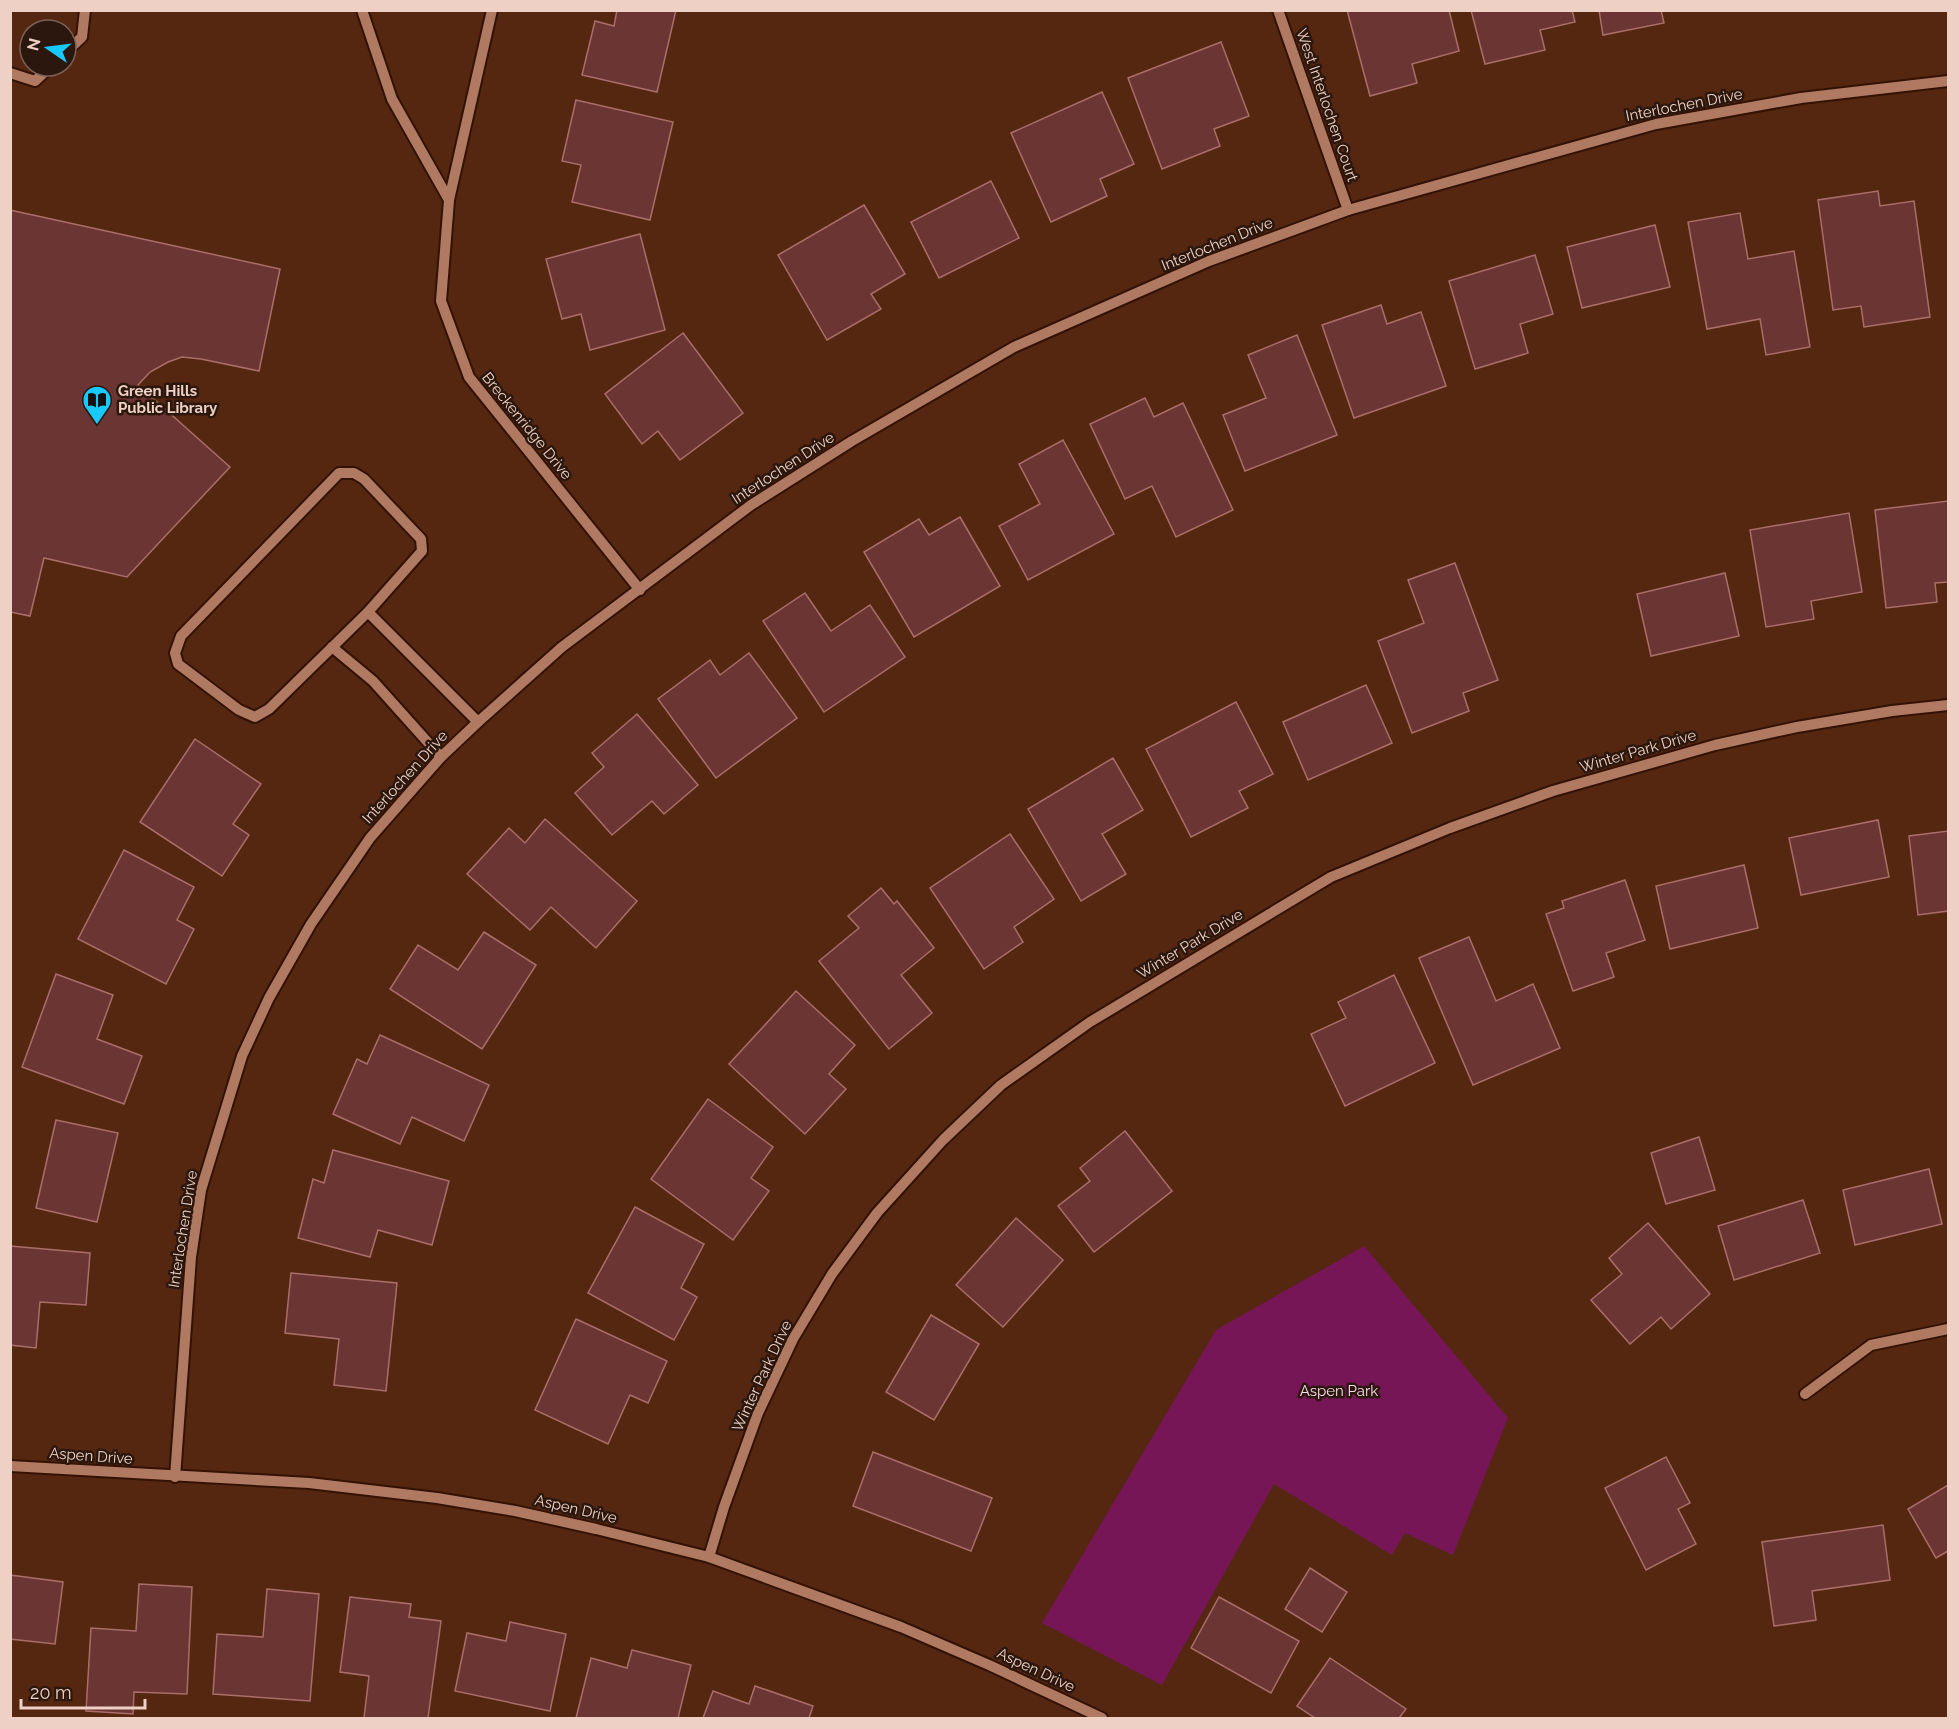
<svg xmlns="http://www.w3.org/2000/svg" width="1959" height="1729" viewBox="0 0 1959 1729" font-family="Raleway,sans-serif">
	<rect width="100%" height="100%" fill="#552711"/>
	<path fill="#761657" d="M 1364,1246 L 1508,1418 L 1453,1555 L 1405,1533 L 1392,1555 L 1274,1484 L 1162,1685 L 1042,1623 L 1216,1330 Z"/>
	<g fill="#6a3532" stroke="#aa6e6a" stroke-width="1.5">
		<path d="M 617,10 L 676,10 L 657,92 L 582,75 L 595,21 L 614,26 Z"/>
		<path d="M 1347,10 L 1449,10 L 1459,51 L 1412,64 L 1417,83 L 1370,96 Z"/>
		<path d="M 1471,10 L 1572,10 L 1575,22 L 1540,30 L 1545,50 L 1485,64 Z"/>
		<path d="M 1599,10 L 1661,10 L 1664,23 L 1603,35 Z"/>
		<path d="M 1221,42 L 1249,116 L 1214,129 L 1220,146 L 1162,169 L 1128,78 Z"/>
		<path d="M 1102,92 L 1134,164 L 1100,179 L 1107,196 L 1051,222 L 1011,133 Z"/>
		<path d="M 576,100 L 673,122 L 650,220 L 572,202 L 581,165 L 562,161 Z"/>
		<path d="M 991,181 L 1019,238 L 939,278 L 911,222 Z"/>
		<path d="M 1878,191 L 1880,206 L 1914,201 L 1930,317 L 1864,327 L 1861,306 L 1833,310 L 1818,200 Z"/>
		<path d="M 864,205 L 905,274 L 871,294 L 881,309 L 827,340 L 778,255 Z"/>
		<path d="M 10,210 L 280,269 L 259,371 L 201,359 L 182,357 L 168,362 L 150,372 L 138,385 L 230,467 L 127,577 L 44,558 L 30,616 L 10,612 Z"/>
		<path d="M 1740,213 L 1748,259 L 1794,251 L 1810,347 L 1766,355 L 1760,319 L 1707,329 L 1688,222 Z"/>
		<path d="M 1655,225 L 1670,287 L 1582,308 L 1567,247 Z"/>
		<path d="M 640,234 L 665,330 L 590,350 L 581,314 L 562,319 L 546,259 Z"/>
		<path d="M 1535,255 L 1553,314 L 1520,324 L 1528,353 L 1475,369 L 1449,281 Z"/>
		<path d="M 1381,305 L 1387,324 L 1421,312 L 1446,386 L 1354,418 L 1322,325 Z"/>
		<path d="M 683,333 L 743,413 L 680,460 L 658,431 L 642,444 L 605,394 Z"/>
		<path d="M 1297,335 L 1337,435 L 1245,471 L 1223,415 L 1266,398 L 1248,355 Z"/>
		<path d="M 1145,398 L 1154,417 L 1183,403 L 1233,510 L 1176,537 L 1152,486 L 1125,499 L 1090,424 Z"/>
		<path d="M 1063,440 L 1114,534 L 1028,580 L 999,526 L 1040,504 L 1019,464 Z"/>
		<path d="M 1948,501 L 1948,582 L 1935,583 L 1937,602 L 1886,608 L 1875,510 Z"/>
		<path d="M 1849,513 L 1862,592 L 1811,601 L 1814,619 L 1766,627 L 1750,530 Z"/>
		<path d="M 960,517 L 1000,586 L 914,637 L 864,552 L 919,519 L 929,535 Z"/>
		<path d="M 1455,563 L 1498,680 L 1463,693 L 1469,711 L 1412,733 L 1378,641 L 1424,623 L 1408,580 Z"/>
		<path d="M 1725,573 L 1739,636 L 1651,656 L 1637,594 Z"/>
		<path d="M 805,593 L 831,631 L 870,605 L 905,657 L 824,712 L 763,621 Z"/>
		<path d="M 749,653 L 797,718 L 716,778 L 658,699 L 710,660 L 720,675 Z"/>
		<path d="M 1366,685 L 1392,743 L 1308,780 L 1283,722 Z"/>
		<path d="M 1236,702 L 1273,774 L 1239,791 L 1248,808 L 1191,837 L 1146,749 Z"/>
		<path d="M 637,714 L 698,785 L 664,814 L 652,801 L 612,835 L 575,793 L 604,767 L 592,753 Z"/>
		<path d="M 195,739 L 261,784 L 233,824 L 249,835 L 222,876 L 140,822 Z"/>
		<path d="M 1113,758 L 1143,810 L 1102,834 L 1126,874 L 1081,901 L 1028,809 Z"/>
		<path d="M 545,819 L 637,901 L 596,948 L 551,907 L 530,930 L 467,874 L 509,828 L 525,843 Z"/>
		<path d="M 1878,820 L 1889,877 L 1801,895 L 1789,838 Z"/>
		<path d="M 1948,831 L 1948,911 L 1918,915 L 1909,836 Z"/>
		<path d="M 1010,834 L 1054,899 L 1014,927 L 1023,942 L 984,969 L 930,888 Z"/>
		<path d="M 124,850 L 194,887 L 177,920 L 194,929 L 166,984 L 78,939 Z"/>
		<path d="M 1744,865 L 1758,928 L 1670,949 L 1656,886 Z"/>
		<path d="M 1625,880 L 1645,940 L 1606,953 L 1614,977 L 1573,991 L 1546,914 L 1564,908 L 1562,901 Z"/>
		<path d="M 881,888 L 894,904 L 897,901 L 934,948 L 901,975 L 932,1013 L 889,1049 L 819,961 L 859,928 L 848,916 Z"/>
		<path d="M 484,932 L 536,965 L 482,1049 L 390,989 L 418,945 L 458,970 Z"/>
		<path d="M 1469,937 L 1496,1001 L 1533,984 L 1560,1048 L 1473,1085 L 1419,958 Z"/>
		<path d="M 56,974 L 113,995 L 97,1039 L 142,1056 L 124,1104 L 22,1067 Z"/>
		<path d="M 1394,975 L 1435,1063 L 1345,1106 L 1311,1034 L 1346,1018 L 1338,1002 Z"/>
		<path d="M 796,991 L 855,1045 L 829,1074 L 846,1089 L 805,1134 L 729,1064 Z"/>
		<path d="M 380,1035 L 489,1085 L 464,1141 L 412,1117 L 400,1144 L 333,1114 L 357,1059 L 367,1064 Z"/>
		<path d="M 708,1099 L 773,1147 L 751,1178 L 769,1191 L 733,1240 L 651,1179 Z"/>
		<path d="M 56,1120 L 118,1133 L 97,1222 L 36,1208 Z"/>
		<path d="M 1125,1131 L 1172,1191 L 1094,1252 L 1058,1206 L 1090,1181 L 1080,1168 Z"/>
		<path d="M 1699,1137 L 1715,1190 L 1666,1204 L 1651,1153 Z"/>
		<path d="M 333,1150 L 449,1181 L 432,1245 L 378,1230 L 370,1257 L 298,1238 L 313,1179 L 324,1183 Z"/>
		<path d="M 1929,1169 L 1942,1224 L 1855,1245 L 1843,1190 Z"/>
		<path d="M 1803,1200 L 1820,1253 L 1734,1280 L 1718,1226 Z"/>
		<path d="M 635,1207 L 704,1244 L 681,1288 L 697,1297 L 674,1340 L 588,1293 Z"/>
		<path d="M 1016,1218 L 1063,1260 L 1003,1327 L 956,1285 Z"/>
		<path d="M 1648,1223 L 1710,1294 L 1671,1329 L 1661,1317 L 1630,1344 L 1591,1300 L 1622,1274 L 1609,1258 Z"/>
		<path d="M 10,1246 L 90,1253 L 86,1305 L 40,1302 L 36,1348 L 10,1345 Z"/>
		<path d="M 291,1273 L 397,1283 L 386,1391 L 334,1385 L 339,1339 L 285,1333 Z"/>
		<path d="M 931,1315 L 979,1344 L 934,1420 L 886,1392 Z"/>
		<path d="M 576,1319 L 667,1361 L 648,1403 L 630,1395 L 608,1444 L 535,1410 Z"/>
		<path d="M 873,1452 L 992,1498 L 971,1551 L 853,1506 Z"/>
		<path d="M 1666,1457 L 1690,1503 L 1678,1509 L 1696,1544 L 1646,1570 L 1605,1488 Z"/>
		<path d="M 1948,1485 L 1948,1551 L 1936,1558 L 1908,1509 Z"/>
		<path d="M 1883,1525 L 1890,1580 L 1812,1591 L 1816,1620 L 1774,1626 L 1762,1542 Z"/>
		<path d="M 1310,1568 L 1347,1592 L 1322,1632 L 1285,1609 Z"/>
		<path d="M 10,1575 L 63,1582 L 55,1644 L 10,1639 Z"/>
		<path d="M 139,1584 L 192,1587 L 187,1694 L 134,1692 L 133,1714 L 86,1711 L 91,1628 L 136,1631 Z"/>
		<path d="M 267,1589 L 319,1594 L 310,1701 L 213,1694 L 217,1634 L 263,1637 Z"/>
		<path d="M 350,1597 L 411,1604 L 409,1617 L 441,1621 L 428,1718 L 364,1718 L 369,1676 L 340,1672 Z"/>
		<path d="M 1219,1597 L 1299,1641 L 1271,1693 L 1191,1648 Z"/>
		<path d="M 510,1622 L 566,1634 L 550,1711 L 455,1691 L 467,1633 L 506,1641 Z"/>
		<path d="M 632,1650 L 691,1665 L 678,1718 L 576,1718 L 591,1658 L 627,1668 Z"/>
		<path d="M 1330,1658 L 1406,1709 L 1399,1718 L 1315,1718 L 1297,1706 Z"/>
		<path d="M 755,1686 L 813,1706 L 809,1718 L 703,1718 L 713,1691 L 749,1704 Z"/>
	</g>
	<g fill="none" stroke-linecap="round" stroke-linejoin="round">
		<g stroke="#341203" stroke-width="14">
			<g id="minor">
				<path d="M 362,10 L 392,99 L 449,200"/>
				<path d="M 492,10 L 449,200 L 441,301 L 469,377 L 640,590"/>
				<path d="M 1278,10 L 1348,210"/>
				<path d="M 66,52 L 82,37 L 85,10"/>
				<path d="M 10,73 L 35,81 L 51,66"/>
				<path d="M 368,612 L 269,709 L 255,717 L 239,710 L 178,664 L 175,653 L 181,636 L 339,473 L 354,473 L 364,479 L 421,539 L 422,551 L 368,612 L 478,722"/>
				<path d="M 332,647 L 373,681 L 441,757"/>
				<path d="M 1805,1394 L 1871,1345 L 1948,1329"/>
				<path d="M 10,1466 L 309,1483 L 437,1498 L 515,1511 L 596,1529 L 709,1557 L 901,1627 L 989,1665 L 1102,1718"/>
				<path d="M 175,1477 L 191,1257 L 201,1190 L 242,1056 L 269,998 L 311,924 L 370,838 L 441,757 L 478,722 L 562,647 L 751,505 L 852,441 L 1014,347 L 1209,261 L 1348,210 L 1656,124 L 1801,98 L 1948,81"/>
				<path d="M 709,1557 L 724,1507 L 758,1413 L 793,1339 L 832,1274 L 877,1213 L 943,1140 L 1001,1085 L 1090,1022 L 1331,877 L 1450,828 L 1553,791 L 1715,745 L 1797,727 L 1892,711 L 1948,705"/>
			</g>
		</g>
		<use href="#minor" stroke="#b07a62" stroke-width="10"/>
	</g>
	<defs>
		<g id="library-pin" transform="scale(1.5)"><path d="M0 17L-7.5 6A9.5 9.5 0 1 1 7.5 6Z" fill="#17cafb" stroke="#2c170e"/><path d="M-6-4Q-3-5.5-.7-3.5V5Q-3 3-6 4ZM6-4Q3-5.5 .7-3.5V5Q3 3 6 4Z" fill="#111"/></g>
	</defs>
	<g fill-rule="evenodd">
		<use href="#library-pin" x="97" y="400"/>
	</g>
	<g text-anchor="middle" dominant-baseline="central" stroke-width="5" stroke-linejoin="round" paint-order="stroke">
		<g font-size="15" fill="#eed0c4" stroke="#2c170e">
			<text transform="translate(1327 105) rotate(71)">West Interlochen Court</text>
			<text transform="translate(1684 105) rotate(-11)">Interlochen Drive</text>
			<text transform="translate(1217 244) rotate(-22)">Interlochen Drive</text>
			<text transform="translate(527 426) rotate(51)">Breckenridge Drive</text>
			<text transform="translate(783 468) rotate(-33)">Interlochen Drive</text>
			<text transform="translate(1638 751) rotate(-16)">Winter Park Drive</text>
			<text transform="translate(405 777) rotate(-48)">Interlochen Drive</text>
			<text transform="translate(1190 944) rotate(-31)">Winter Park Drive</text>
			<text transform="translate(183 1229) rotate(-81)">Interlochen Drive</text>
			<text transform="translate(762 1376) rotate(-65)">Winter Park Drive</text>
			<text transform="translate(91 1456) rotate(4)">Aspen Drive</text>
			<text transform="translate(576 1509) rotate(13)">Aspen Drive</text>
			<text transform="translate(1036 1670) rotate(25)">Aspen Drive</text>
		</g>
		<g font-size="15" font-weight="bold" fill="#eed0c4" stroke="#2c170e" text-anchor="start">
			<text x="118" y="391">Green Hills<tspan x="118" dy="17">Public Library</tspan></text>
		</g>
		<g font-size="15" fill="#f7d9e9" stroke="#2c170e">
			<text x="1339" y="1391">Aspen Park</text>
		</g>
	</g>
	<rect width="1959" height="1729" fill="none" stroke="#eed0c4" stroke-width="24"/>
	<g transform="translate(48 48) rotate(284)"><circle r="28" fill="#2c170e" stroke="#7a6157" stroke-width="1.5"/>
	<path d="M0-4.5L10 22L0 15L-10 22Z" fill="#17cafb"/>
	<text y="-9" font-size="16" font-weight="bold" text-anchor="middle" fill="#eed0c4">N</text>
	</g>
	<path d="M21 1699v9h124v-9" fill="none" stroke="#eed0c4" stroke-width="3"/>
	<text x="30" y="1699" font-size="18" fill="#eed0c4" stroke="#2c170e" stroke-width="4.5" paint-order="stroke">20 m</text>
</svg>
